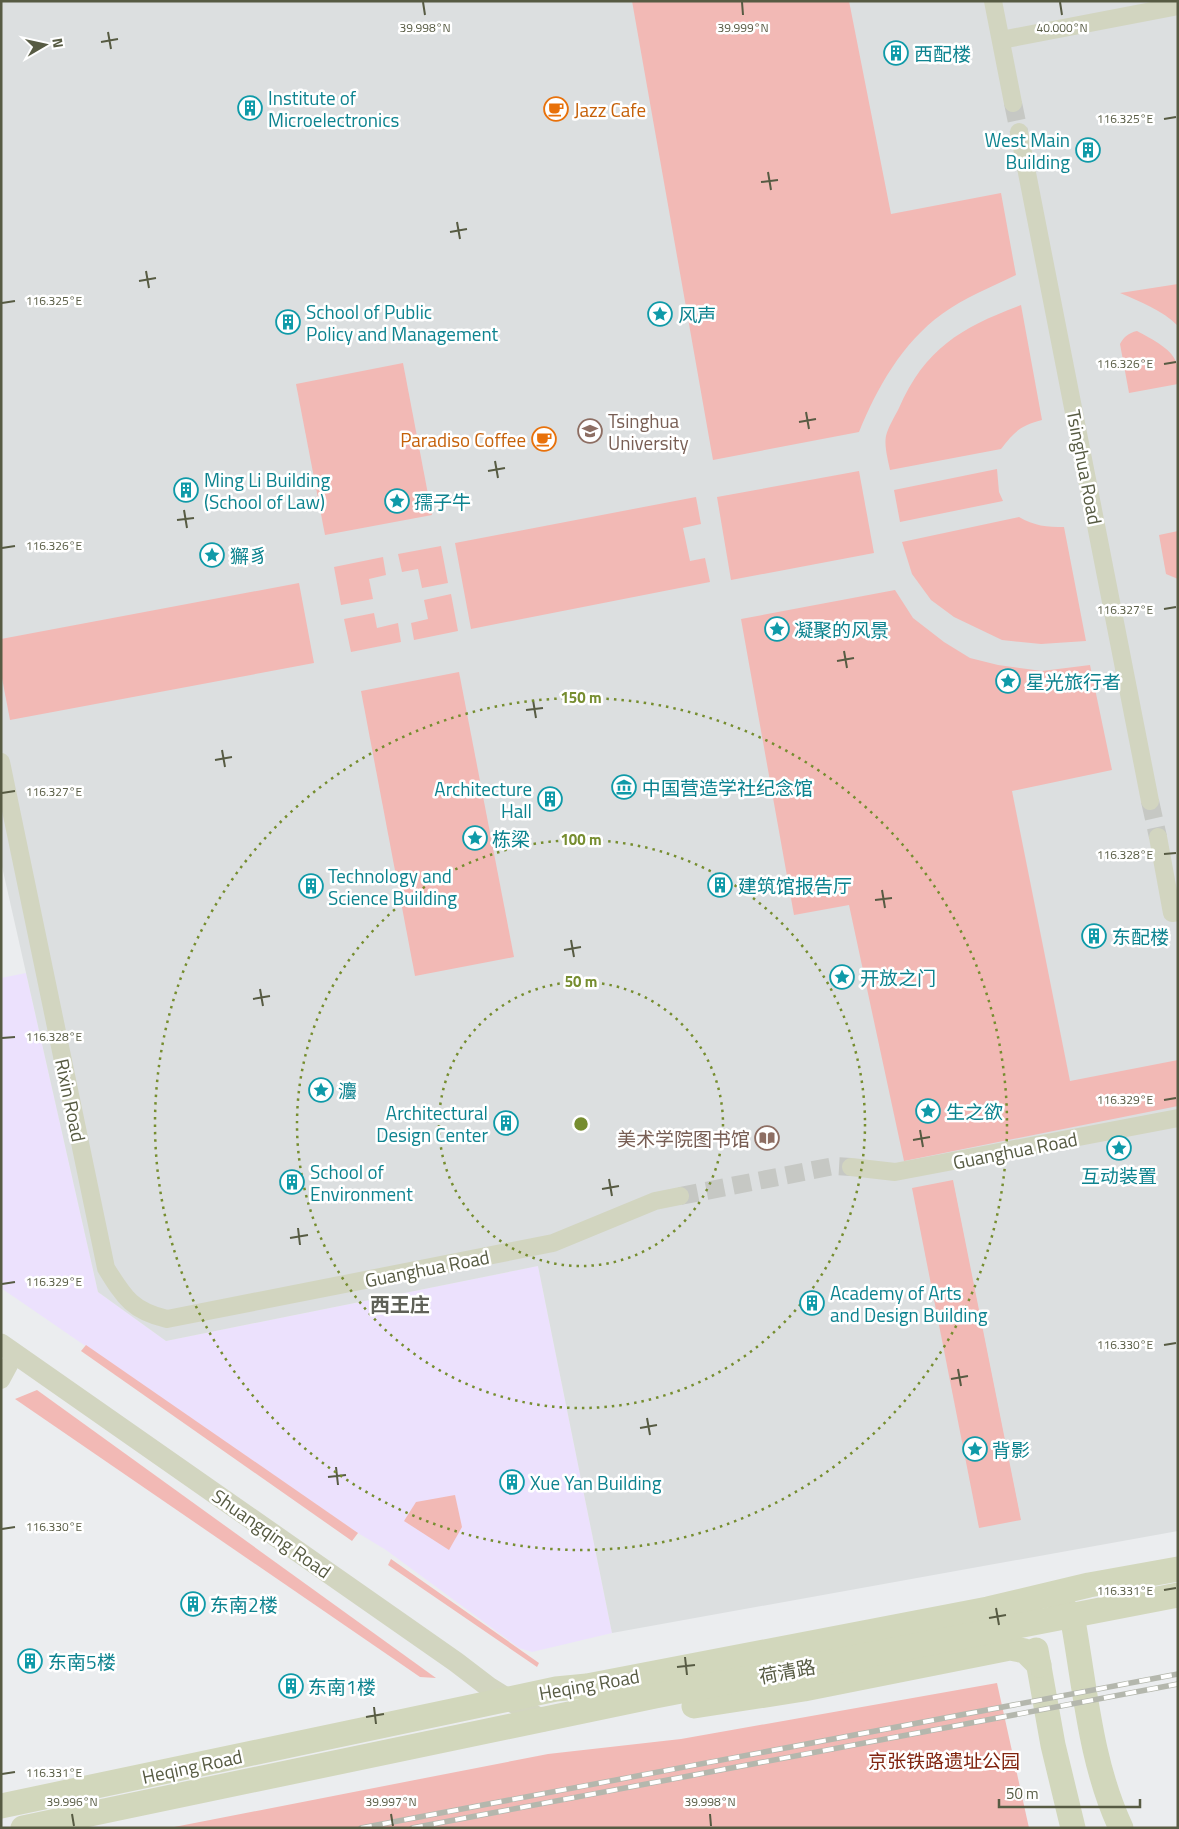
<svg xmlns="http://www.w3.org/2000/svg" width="1179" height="1829" viewBox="0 0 1179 1829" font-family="'Titillium Web','Noto Sans SC',sans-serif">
	<rect width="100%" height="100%" fill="#ebedef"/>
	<path fill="#ece1fd" d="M 26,973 L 98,1292 L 166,1341 L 538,1266 L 612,1633 L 532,1652 L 519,1648 L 386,1550 L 358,1533 L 1,1288 L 1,978 Z"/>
	<path fill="#dcdfe0" d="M 1,1 L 1178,1 L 1178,1531 L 612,1633 L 538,1266 L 166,1341 L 98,1292 L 1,862 Z"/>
	<g fill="#f2b9b5">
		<path d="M 632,1 L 849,1 L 891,214 L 1001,193 L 1016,275 C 991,287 964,298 942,314 C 902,343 877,388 859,432 L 713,460 Z"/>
		<path d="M 1178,284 L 1178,326 C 1162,310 1141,302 1120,293 Z"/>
		<path d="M 1021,305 L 1042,420 C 1020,426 1015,431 1001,449 L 890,470 C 888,460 884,446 886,436 C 888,427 895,416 899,408 C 925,348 962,327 1021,305 Z"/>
		<path d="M 1137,331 C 1151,339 1175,349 1178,368 C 1178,373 1178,379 1178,384 L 1129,393 L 1120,344 C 1124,337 1128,333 1137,331 Z"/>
		<path d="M 403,363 L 432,515 L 325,535 L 296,384 Z"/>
		<path d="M 997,469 L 999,492 L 1003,501 L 900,522 L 894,490 Z"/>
		<path d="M 859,471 L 874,553 L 731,580 L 717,497 Z"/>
		<path d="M 696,497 L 701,524 L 683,528 L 690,561 L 705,558 L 710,582 L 471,629 L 455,543 Z"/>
		<path d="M 1019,517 C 1034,526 1047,527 1064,527 L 1086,641 L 1041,644 L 1002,640 L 954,617 L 931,600 L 912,574 L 902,542 Z"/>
		<path d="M 1178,531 L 1178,579 L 1166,574 L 1159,535 Z"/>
		<path d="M 441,546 L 448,583 L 422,588 L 418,569 L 402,572 L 398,554 Z"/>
		<path d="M 383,557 L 386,575 L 369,579 L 373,599 L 341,605 L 334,567 Z"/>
		<path d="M 299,583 L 314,663 L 10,720 L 1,673 L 1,639 Z"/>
		<path d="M 895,590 L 913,618 L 944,642 L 970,658 L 998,665 L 1042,671 L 1090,665 L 1112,770 L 1012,791 L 1070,1081 L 1178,1060 L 1178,1106 L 904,1161 L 849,905 L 794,915 L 741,619 Z"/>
		<path d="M 451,594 L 458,631 L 414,640 L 411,623 L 428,619 L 424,600 Z"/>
		<path d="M 374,613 L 377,628 L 398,623 L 401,642 L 351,652 L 344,619 Z"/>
		<path d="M 459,672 L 514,957 L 415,976 L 361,691 Z"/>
		<path d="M 953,1180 L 1021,1520 L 979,1528 L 912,1188 Z"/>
		<path d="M 86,1345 L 358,1533 L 352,1541 L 81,1351 Z"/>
		<path d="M 37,1390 L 436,1678 L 420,1677 L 15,1399 Z"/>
		<path d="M 455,1495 L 462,1527 L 449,1550 L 404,1521 L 416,1502 Z"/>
		<path d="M 391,1559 L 539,1663 L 537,1667 L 388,1565 Z"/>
		<path d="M 997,1683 L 1029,1828 L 169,1828 L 548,1754 L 681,1739 Z"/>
	</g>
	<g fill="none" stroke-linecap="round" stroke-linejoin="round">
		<g stroke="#c6c8c4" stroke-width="18" stroke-dasharray="18 9" stroke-linecap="butt">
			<path d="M 1013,103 L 1019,132"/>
			<path d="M 1150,801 L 1158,837"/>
			<path d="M 680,1196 L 834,1166 L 851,1167"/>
		</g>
		<g stroke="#d2d5c0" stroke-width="18">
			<path d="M 993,1 L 1013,103"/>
			<path d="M 1001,40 L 1178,6"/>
			<path d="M 1019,132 L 1150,801"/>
			<path d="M 1,762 L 106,1268 C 124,1297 132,1311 167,1319 L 553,1243 L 655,1201 L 680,1196"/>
			<path d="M 1158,837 L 1172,913 L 1178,912"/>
			<path d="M 851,1167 L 895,1172 L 1178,1118"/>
			<path d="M 1,1380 L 15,1354"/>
		</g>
		<path stroke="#d2d5c0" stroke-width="21" d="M 1,1344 L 456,1662 L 490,1688 L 543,1721"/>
		<g stroke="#d2d7bc" stroke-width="25">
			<path d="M 1060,1605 L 1072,1615 C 1085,1686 1090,1762 1121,1828"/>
			<path d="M 1036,1650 L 1053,1745 L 1073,1828"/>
			<path d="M 694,1706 L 804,1689 L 1010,1648 L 1025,1651 L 1039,1665"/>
			<path d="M 1,1806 L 509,1699 L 556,1689 L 587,1686 L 988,1609 L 1089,1585 L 1178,1569"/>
			<path d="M 23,1828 L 655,1696 L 1178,1595"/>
		</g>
		<g stroke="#b4b7ad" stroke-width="5.5">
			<g id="rail">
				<path d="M 361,1828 L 1178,1674"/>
				<path d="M 412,1828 L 1178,1684"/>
			</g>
		</g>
		<use href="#rail" stroke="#fff" stroke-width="4" stroke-dasharray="11" stroke-linecap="butt"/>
	</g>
	<path fill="none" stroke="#575b43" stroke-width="2" d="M 423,2 L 425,15M 742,2 L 743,15M 1060,2 L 1062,15M 108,32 L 111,49M 101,42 L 118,39M 1164,119 L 1176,117M 768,172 L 771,190M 761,182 L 778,180M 457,222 L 460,239M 450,232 L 467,229M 146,271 L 149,288M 139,281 L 156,278M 2,303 L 15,301M 1164,364 L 1176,362M 806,412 L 809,429M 799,422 L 816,419M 495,461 L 498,478M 488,471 L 505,468M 184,510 L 187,528M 177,520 L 194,518M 2,548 L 15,546M 1164,609 L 1176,607M 844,651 L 847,668M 837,661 L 854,658M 533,700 L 536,718M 526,710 L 543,708M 222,750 L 225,767M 215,760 L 232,757M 2,793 L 15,791M 1164,854 L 1176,853M 882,890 L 885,908M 875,900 L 892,898M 571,940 L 574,957M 564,950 L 581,947M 260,989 L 263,1006M 253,999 L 270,996M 2,1038 L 15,1037M 1164,1100 L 1176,1098M 920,1130 L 923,1147M 913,1140 L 930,1137M 609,1179 L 612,1196M 602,1189 L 619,1186M 298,1228 L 300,1245M 290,1238 L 308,1235M 2,1284 L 15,1282M 1164,1345 L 1176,1343M 958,1369 L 961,1386M 951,1379 L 968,1376M 647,1418 L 650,1435M 640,1428 L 657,1425M 336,1467 L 338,1485M 328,1477 L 346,1475M 2,1529 L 15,1527M 1164,1590 L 1176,1588M 996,1608 L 999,1625M 989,1618 L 1006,1615M 685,1657 L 687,1675M 677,1667 L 695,1665M 374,1707 L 376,1724M 366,1717 L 384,1714M 2,1774 L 15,1772M 72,1814 L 74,1826M 391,1814 L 393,1826M 710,1814 L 711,1826"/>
	<g fill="none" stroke="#768d2f" stroke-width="2.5" stroke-dasharray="2.5 5">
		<circle cx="581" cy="1124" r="142"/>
		<circle cx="581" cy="1124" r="284"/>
		<circle cx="581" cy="1124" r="426"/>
	</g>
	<defs>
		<g id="building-ring" transform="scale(1.25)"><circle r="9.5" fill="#fff" stroke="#0f9aa8" stroke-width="1.5"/><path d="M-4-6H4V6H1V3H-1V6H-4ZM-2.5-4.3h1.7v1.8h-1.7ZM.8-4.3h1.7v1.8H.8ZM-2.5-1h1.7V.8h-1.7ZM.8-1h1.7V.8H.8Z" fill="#0f9aa8"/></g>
		<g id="cafe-ring" transform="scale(1.25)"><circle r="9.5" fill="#fff" stroke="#e8710a" stroke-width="1.5"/><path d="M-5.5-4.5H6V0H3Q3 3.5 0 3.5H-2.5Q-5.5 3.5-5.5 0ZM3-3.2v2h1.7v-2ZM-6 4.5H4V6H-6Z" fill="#e8710a"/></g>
		<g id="sight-ring" transform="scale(1.25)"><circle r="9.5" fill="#fff" stroke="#0f9aa8" stroke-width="1.5"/><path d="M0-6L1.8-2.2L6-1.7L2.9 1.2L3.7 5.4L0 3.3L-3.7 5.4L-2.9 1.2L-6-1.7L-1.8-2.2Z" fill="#0f9aa8"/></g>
		<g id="university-ring" transform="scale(1.25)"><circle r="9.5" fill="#fff" stroke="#8d6e63" stroke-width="1.5"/><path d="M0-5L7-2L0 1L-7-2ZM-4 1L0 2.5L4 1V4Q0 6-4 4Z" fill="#8d6e63"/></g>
		<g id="museum-ring" transform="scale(1.25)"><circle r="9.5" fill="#fff" stroke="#0f9aa8" stroke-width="1.5"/><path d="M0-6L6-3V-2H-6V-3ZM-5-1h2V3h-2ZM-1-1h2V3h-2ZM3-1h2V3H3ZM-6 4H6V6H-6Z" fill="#0f9aa8"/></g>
		<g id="library-ring" transform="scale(1.25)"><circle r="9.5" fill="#fff" stroke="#8d6e63" stroke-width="1.5"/><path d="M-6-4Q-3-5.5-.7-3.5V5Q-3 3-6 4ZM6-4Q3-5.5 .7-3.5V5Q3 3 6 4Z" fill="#8d6e63"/></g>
	</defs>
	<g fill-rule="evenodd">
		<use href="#building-ring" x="896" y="53"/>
		<use href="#building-ring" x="250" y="108"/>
		<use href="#cafe-ring" x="556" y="109"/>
		<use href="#building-ring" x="1088" y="150"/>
		<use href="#sight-ring" x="660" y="314"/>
		<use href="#building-ring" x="288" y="322"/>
		<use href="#university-ring" x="590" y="431"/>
		<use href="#cafe-ring" x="544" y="439"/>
		<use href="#building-ring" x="186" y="490"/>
		<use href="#sight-ring" x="397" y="501"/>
		<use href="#sight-ring" x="212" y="555"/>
		<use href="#sight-ring" x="777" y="629"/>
		<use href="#sight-ring" x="1008" y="681"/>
		<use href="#museum-ring" x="624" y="787"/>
		<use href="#building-ring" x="550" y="799"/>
		<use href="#sight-ring" x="475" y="838"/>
		<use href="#building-ring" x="720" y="885"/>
		<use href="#building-ring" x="311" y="886"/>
		<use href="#building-ring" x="1094" y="936"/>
		<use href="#sight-ring" x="842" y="977"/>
		<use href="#sight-ring" x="321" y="1090"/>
		<use href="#sight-ring" x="928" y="1111"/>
		<use href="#building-ring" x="506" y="1123"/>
		<use href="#library-ring" x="767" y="1138"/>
		<use href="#sight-ring" x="1119" y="1148"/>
		<use href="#building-ring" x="292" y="1182"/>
		<use href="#building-ring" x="812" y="1303"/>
		<use href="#sight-ring" x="975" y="1449"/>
		<use href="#building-ring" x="512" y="1482"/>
		<use href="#building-ring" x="193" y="1604"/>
		<use href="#building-ring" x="30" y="1661"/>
		<use href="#building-ring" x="291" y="1686"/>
	</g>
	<g text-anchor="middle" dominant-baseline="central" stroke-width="5" stroke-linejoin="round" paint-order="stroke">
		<g font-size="19" fill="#0d838f" stroke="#fff" text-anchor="start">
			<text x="914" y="53">西配楼</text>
			<text x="268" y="97">Institute of<tspan x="268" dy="22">Microelectronics</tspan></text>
			<text x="1070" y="139" text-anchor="end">West Main<tspan x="1070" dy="22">Building</tspan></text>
			<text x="306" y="311">School of Public<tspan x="306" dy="22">Policy and Management</tspan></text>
			<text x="678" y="314">风声</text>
			<text x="204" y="479">Ming Li Building<tspan x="204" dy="22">(School of Law)</tspan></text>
			<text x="414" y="501">孺子牛</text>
			<text x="230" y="555">獬豸</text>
			<text x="794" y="629">凝聚的风景</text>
			<text x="1026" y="681">星光旅行者</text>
			<text x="642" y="787">中国营造学社纪念馆</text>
			<text x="532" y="788" text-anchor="end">Architecture<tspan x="532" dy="22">Hall</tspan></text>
			<text x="492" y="838">栋梁</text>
			<text x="328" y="875">Technology and<tspan x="328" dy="22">Science Building</tspan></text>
			<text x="738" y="885">建筑馆报告厅</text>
			<text x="1112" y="936">东配楼</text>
			<text x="860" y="977">开放之门</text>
			<text x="338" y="1090">灋</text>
			<text x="946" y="1111">生之欲</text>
			<text x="488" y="1112" text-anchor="end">Architectural<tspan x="488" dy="22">Design Center</tspan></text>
			<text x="310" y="1171">School of<tspan x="310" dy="22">Environment</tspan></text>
			<text x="1119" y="1175" text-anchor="middle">互动装置</text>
			<text x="830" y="1292">Academy of Arts<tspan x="830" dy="22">and Design Building</tspan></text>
			<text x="992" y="1449">背影</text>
			<text x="530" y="1482">Xue Yan Building</text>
			<text x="210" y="1604">东南2楼</text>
			<text x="48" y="1661">东南5楼</text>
			<text x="308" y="1686">东南1楼</text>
		</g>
		<g font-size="19" fill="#c56008" stroke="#fff" text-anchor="start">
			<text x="574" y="109">Jazz Cafe</text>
			<text x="526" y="439" text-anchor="end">Paradiso Coffee</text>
		</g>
		<g font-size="19" fill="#785e54" stroke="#fff" text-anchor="start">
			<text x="608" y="420">Tsinghua<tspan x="608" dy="22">University</tspan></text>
			<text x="750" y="1138" text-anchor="end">美术学院图书馆</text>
		</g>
		<g font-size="19" fill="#575b43" stroke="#fff">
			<text transform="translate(1085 467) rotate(79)">Tsinghua Road</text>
			<text transform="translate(71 1100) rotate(78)">Rixin Road</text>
			<text transform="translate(1015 1150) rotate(-11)">Guanghua Road</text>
			<text transform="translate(427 1268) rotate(-11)">Guanghua Road</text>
			<text transform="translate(272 1533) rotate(35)">Shuangqing Road</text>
			<text transform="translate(787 1671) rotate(-11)">荷清路</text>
			<text transform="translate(589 1684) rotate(-10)">Heqing Road</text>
			<text transform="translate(192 1766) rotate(-12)">Heqing Road</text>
		</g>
		<g font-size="19" fill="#81240f" stroke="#fff">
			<text x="944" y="1760">京张铁路遗址公园</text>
		</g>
		<g font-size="20" font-weight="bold" fill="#5f6158" stroke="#fff">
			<text x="400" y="1304">西王庄</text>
		</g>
	</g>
	<g font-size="12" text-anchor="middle" fill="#575b43" stroke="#fff" stroke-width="5" stroke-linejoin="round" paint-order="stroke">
		<text x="425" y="32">39.998°N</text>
		<text x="743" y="32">39.999°N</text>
		<text x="1062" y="32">40.000°N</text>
		<text x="1125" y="123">116.325°E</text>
		<text x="54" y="305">116.325°E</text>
		<text x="1125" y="368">116.326°E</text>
		<text x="54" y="550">116.326°E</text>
		<text x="1125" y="614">116.327°E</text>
		<text x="54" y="796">116.327°E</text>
		<text x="1125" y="859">116.328°E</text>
		<text x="54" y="1041">116.328°E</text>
		<text x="1125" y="1104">116.329°E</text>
		<text x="54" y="1286">116.329°E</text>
		<text x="1125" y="1349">116.330°E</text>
		<text x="54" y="1531">116.330°E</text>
		<text x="1125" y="1595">116.331°E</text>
		<text x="54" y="1777">116.331°E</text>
		<text x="72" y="1806">39.996°N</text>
		<text x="391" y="1806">39.997°N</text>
		<text x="710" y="1806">39.998°N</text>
	</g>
	<circle cx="581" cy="1124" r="8" fill="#768d2f" stroke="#fff" stroke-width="2.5"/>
	<g font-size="15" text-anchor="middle" font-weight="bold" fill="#768d2f" stroke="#fff" stroke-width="5" stroke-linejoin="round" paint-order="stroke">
		<text x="581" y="703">150 m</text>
		<text x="581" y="845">100 m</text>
		<text x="581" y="987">50 m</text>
	</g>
	<rect width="1179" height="1829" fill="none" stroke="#575b43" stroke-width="5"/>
	<g transform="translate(45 45) rotate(81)" stroke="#ffffff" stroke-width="4" paint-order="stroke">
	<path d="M0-4L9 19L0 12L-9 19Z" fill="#575b43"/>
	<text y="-8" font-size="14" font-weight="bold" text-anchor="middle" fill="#575b43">N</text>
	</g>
	<path d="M999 1799v8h141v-8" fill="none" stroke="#575b43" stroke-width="2.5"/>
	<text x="1006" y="1799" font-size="15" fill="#575b43" stroke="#ffffff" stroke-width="4" paint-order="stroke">50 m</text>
</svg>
